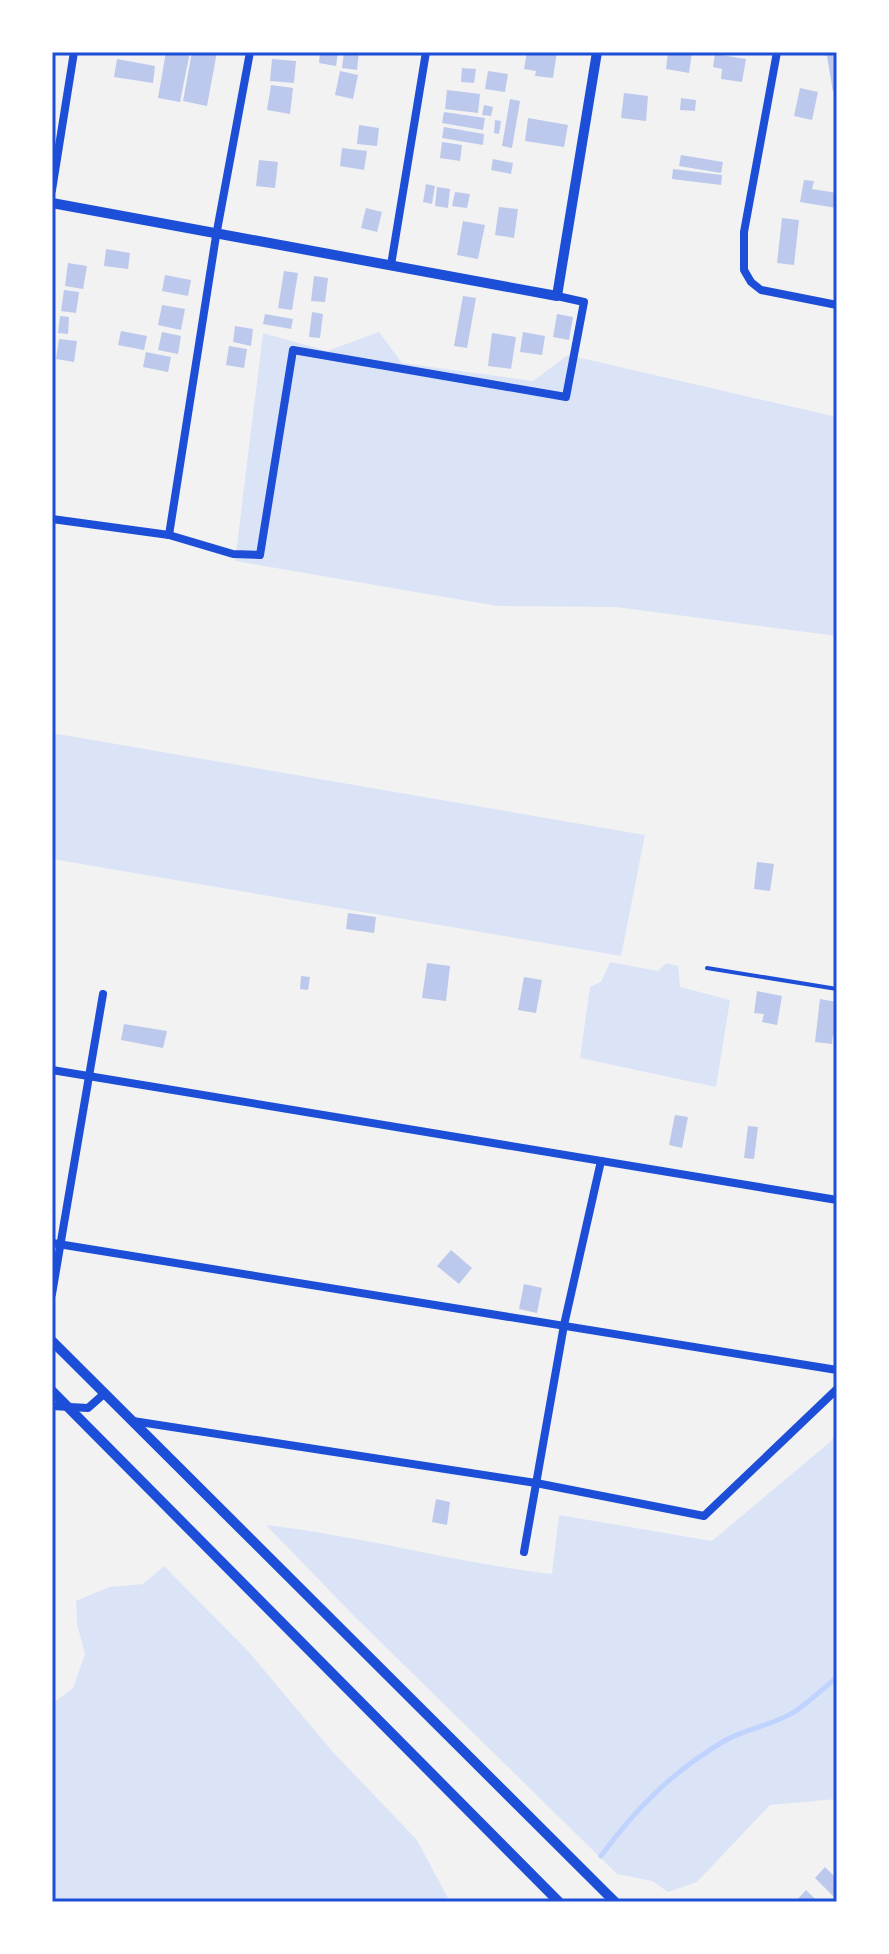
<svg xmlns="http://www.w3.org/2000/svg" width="889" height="1954" viewBox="0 0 889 1954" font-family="'PT Sans',sans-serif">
	<rect width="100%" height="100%" fill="#f2f2f2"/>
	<g fill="#dbe4f7">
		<path d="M 379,332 L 402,363 L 533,381 L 568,355 L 837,417 L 837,636 L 616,607 L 497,606 L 235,561 L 263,333 L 327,351 Z"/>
		<path d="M 52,733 L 645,835 L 621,956 L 52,859 Z"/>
		<path d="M 610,962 L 658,971 L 666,963 L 678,966 L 680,987 L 730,1000 L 716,1087 L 580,1058 L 590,987 L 601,982 Z"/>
		<path d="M 837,1430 L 837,1799 L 770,1805 L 697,1882 L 668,1892 L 652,1881 L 617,1874 L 355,1617 L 266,1525 C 363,1536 456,1563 552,1574 L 559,1515 L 712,1541 L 831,1441 Z"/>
		<path d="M 164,1566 L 248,1651 L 332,1751 L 417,1840 L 450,1902 L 52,1902 L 52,1704 L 73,1688 L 85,1654 L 77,1624 L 76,1601 L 109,1587 L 143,1584 Z"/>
	</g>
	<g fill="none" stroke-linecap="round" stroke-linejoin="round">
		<path stroke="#bfd3fe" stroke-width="5" d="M 601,1856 C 636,1808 674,1770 726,1740 C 747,1728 774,1725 794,1712 C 809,1702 824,1688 837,1677"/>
	</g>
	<g fill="#bdc9ec">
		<path d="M 166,52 L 190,52 L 180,102 L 158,98 Z"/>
		<path d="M 192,52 L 217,52 L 207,106 L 183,101 Z"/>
		<path d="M 320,52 L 338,52 L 336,66 L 319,63 Z"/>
		<path d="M 344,52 L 359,52 L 357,70 L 342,68 Z"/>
		<path d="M 527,52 L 557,52 L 553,78 L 535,76 L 536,71 L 524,69 Z"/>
		<path d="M 668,52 L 692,52 L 689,73 L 666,69 Z"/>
		<path d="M 811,52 L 837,52 L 837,89 L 833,92 L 827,56 Z"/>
		<path d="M 715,54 L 746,59 L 742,82 L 721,79 L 722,69 L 713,67 Z"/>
		<path d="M 117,59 L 155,66 L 153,83 L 114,77 Z"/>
		<path d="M 272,59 L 296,61 L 294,83 L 270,81 Z"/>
		<path d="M 462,68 L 476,69 L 474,83 L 461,82 Z"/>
		<path d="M 340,71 L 358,75 L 353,99 L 335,95 Z"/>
		<path d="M 488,71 L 508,74 L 505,92 L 485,89 Z"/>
		<path d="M 271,85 L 293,88 L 290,114 L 267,110 Z"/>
		<path d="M 800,88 L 818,92 L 812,120 L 794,116 Z"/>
		<path d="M 447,90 L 480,94 L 478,113 L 445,109 Z"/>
		<path d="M 624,93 L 648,96 L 646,121 L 621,118 Z"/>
		<path d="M 681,98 L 696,100 L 695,111 L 680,110 Z"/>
		<path d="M 510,99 L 520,101 L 512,148 L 502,146 Z"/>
		<path d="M 484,105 L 493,107 L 491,116 L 482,115 Z"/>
		<path d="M 444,112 L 485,118 L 483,130 L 442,123 Z"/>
		<path d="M 528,118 L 568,125 L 564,147 L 525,141 Z"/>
		<path d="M 495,120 L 501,121 L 499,134 L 494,133 Z"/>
		<path d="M 359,125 L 379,128 L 377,146 L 357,144 Z"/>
		<path d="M 444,127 L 484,134 L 483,145 L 442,138 Z"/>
		<path d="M 442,142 L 462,145 L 460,161 L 440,158 Z"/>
		<path d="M 342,148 L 367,151 L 364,170 L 340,166 Z"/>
		<path d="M 681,155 L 723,162 L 721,173 L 679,166 Z"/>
		<path d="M 493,159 L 513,163 L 511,174 L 491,170 Z"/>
		<path d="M 259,160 L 278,162 L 275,188 L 256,186 Z"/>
		<path d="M 673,169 L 722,175 L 721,185 L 672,179 Z"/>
		<path d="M 804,180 L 814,181 L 812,189 L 837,193 L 837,208 L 800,202 Z"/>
		<path d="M 426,184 L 435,186 L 432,204 L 423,202 Z"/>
		<path d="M 437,187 L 450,189 L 448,208 L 435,206 Z"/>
		<path d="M 455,192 L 470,194 L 467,208 L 452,206 Z"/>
		<path d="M 499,207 L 518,209 L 514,238 L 495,235 Z"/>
		<path d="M 366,208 L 382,212 L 377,232 L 361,228 Z"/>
		<path d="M 782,218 L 799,220 L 794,265 L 777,263 Z"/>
		<path d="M 463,221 L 485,225 L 478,259 L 457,255 Z"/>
		<path d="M 106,249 L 130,253 L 128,269 L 104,266 Z"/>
		<path d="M 68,263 L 87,266 L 83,289 L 65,286 Z"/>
		<path d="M 284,271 L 298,273 L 292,310 L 278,308 Z"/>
		<path d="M 165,275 L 191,280 L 188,296 L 162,291 Z"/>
		<path d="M 314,276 L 328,278 L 325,302 L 311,301 Z"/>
		<path d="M 64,290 L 79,292 L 76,313 L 61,311 Z"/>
		<path d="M 463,296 L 476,298 L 467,348 L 454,346 Z"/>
		<path d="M 162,305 L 185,309 L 181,330 L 158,325 Z"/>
		<path d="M 312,312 L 323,314 L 320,338 L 309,337 Z"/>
		<path d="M 265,314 L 293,319 L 291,329 L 263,324 Z"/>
		<path d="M 557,314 L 573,317 L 569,340 L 553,337 Z"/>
		<path d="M 60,316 L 69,317 L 68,334 L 58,333 Z"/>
		<path d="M 235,326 L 253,329 L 251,346 L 233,342 Z"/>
		<path d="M 121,331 L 147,336 L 144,350 L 118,345 Z"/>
		<path d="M 162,332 L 181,336 L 178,354 L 158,350 Z"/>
		<path d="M 523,332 L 545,336 L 542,355 L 520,352 Z"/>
		<path d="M 492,333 L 516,337 L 511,369 L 488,366 Z"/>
		<path d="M 59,339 L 77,341 L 74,362 L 56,359 Z"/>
		<path d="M 229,346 L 247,349 L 244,368 L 226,365 Z"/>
		<path d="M 146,352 L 171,357 L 168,372 L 143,367 Z"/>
		<path d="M 757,862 L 774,864 L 770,891 L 754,889 Z"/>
		<path d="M 348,913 L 376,917 L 374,933 L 346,929 Z"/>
		<path d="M 427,963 L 450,966 L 446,1001 L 422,998 Z"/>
		<path d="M 301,976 L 310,977 L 308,990 L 300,989 Z"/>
		<path d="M 524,977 L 542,980 L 536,1013 L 518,1010 Z"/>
		<path d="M 757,991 L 782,996 L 777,1025 L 762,1022 L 764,1014 L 754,1013 Z"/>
		<path d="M 820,999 L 837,1002 L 837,1035 L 833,1035 L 832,1044 L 815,1042 Z"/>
		<path d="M 124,1024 L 167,1031 L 163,1048 L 121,1040 Z"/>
		<path d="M 675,1115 L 688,1117 L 682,1148 L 669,1145 Z"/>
		<path d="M 748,1126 L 758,1127 L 754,1159 L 744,1158 Z"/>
		<path d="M 451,1250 L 472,1268 L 459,1284 L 437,1266 Z"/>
		<path d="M 524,1284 L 542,1288 L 537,1313 L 519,1309 Z"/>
		<path d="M 436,1499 L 450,1502 L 447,1525 L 432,1522 Z"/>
		<path d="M 825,1867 L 837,1879 L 835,1898 L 815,1878 Z"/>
		<path d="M 806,1890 L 818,1902 L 795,1902 Z"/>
	</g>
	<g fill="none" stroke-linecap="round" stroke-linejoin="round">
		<path stroke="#1d4ed8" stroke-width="4" d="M 707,968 L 837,989"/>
		<g stroke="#1d4ed8" stroke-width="8">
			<path d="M 777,52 L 744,232 L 744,270 L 751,282 L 761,290 L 837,305"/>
			<path d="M 52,190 L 74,52"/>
			<path d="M 391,265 L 426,52"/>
			<path d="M 52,519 L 169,535 L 233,554 L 260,555 L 293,350 L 566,397 L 584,302 L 557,296"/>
			<path d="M 169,535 L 216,236 L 250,52"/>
			<path d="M 52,1070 L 837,1200"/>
			<path d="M 52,1243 L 837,1370"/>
			<path d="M 52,1294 L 103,994"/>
			<path d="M 52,1406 L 88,1408 L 105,1393"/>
			<path d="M 133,1421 L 536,1483 L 704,1516 L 837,1389"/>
			<path d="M 524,1552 L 564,1325 L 601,1161"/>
		</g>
		<g stroke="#1d4ed8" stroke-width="10">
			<path d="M 52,203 L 557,296 L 597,52"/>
			<path d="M 52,1341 L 615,1902"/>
			<path d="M 52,1391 L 559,1902"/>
		</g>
	</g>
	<rect width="889" height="1954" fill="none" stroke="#ffffff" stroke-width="108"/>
	<rect x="54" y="54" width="781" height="1846" fill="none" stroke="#1d4ed8" stroke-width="3"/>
</svg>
